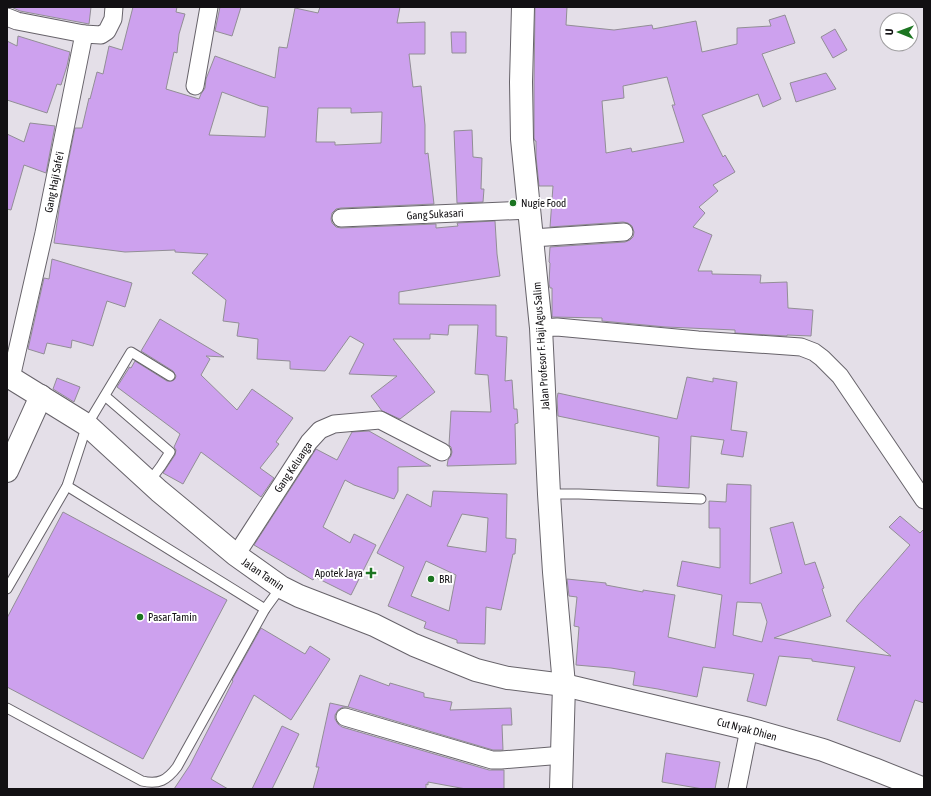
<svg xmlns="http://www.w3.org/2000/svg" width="931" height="796" viewBox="0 0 931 796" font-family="'Asap Condensed',sans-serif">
	<rect width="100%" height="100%" fill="#e4dfe8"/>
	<g fill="#cda1ee" stroke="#928e96" fill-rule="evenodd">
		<path d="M 11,7 L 91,7 L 89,24 L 20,11 Z"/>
		<path d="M 133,7 L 177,7 L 176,12 L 185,14 L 179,34 L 177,53 L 174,52 L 166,89 L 199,99 L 201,94 L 205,88 L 206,79 L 215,56 L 275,78 L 279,47 L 287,48 L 295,8 L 318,13 L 320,7 L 400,7 L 397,23 L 425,22 L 425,54 L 409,54 L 413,87 L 421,86 L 425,125 L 425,154 L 428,153 L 434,204 L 341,208 L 336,209 L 332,213 L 331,219 L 332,223 L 336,227 L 341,228 L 436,224 L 436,228 L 458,226 L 457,223 L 495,221 L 497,254 L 500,276 L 399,292 L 399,304 L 496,305 L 496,336 L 507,337 L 505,381 L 512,380 L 514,409 L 517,409 L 518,423 L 515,424 L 516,464 L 447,466 L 448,460 L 451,456 L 452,452 L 451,447 L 449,445 L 451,411 L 491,412 L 488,375 L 475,374 L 478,325 L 449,325 L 448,335 L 430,334 L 430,339 L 393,339 L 435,392 L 400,419 L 382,411 L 371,396 L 397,376 L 349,374 L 364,344 L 350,336 L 325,371 L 290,369 L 290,361 L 257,359 L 258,339 L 237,336 L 239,323 L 223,321 L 226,300 L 192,273 L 208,254 L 175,252 L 175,250 L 125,252 L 54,243 L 60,203 L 75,128 L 82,128 L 89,98 L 90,99 L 97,72 L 103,74 L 109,46 L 122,50 ZM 222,92 L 260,106 L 268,107 L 265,137 L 209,135 ZM 318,108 L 351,108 L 351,113 L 382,112 L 381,143 L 335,145 L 335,142 L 316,142 Z"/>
		<path d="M 220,7 L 241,7 L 232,36 L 215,31 Z"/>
		<path d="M 535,7 L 567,7 L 566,25 L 614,30 L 652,25 L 653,29 L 696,21 L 702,52 L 737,44 L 737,28 L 771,26 L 769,20 L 785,15 L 795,43 L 762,54 L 781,99 L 763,107 L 758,94 L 702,115 L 723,157 L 725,155 L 735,172 L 713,185 L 718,191 L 699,207 L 705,213 L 693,227 L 712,235 L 698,271 L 712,271 L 712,274 L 761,275 L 760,283 L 787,282 L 788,308 L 813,310 L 811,336 L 787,335 L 787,336 L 735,333 L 735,330 L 666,327 L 602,321 L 602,318 L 552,317 L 552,288 L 550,288 L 549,284 L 550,263 L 549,262 L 550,247 L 625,242 L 630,240 L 633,237 L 634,232 L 632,226 L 628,223 L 623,222 L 550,227 L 553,186 L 539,186 L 536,157 L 536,141 L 535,141 L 534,138 L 534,82 ZM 667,77 L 675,105 L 672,105 L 684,142 L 632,152 L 631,148 L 606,153 L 602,101 L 624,98 L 623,86 Z"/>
		<path d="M 835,29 L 847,50 L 833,58 L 821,37 Z"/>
		<path d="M 451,32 L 466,32 L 466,53 L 452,53 Z"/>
		<path d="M 18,36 L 70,52 L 67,66 L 61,85 L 57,84 L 47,113 L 7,100 L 7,41 L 17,46 Z"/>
		<path d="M 826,73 L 836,89 L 796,102 L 790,83 Z"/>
		<path d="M 30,123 L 55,126 L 46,173 L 24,165 L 11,210 L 7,209 L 7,134 L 24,142 Z"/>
		<path d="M 472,130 L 473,157 L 482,158 L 481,189 L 484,189 L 483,202 L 457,203 L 454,131 Z"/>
		<path d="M 52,259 L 132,283 L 125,307 L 107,301 L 93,346 L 72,340 L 71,348 L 47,343 L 44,354 L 28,349 L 44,278 L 49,279 Z"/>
		<path d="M 160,319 L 224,357 L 206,356 L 210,359 L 201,375 L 237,410 L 252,389 L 293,418 L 276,442 L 279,444 L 260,468 L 274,478 L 261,497 L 201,452 L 183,484 L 163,473 L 175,455 L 176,450 L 174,447 L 180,434 L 117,387 L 129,368 L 129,367 L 131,368 L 135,361 L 167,381 L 172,381 L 175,379 L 176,376 L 173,371 L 141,351 Z"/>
		<path d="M 687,377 L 713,382 L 713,378 L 737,382 L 731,430 L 747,432 L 743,457 L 721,454 L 724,440 L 691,436 L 689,488 L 657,486 L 659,437 L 558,416 L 557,399 L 558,393 L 677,419 Z"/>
		<path d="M 57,378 L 80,387 L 74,402 L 53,389 Z"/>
		<path d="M 369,431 L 431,466 L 398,467 L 398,491 L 394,499 L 354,485 L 345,480 L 323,527 L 350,543 L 354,534 L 376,545 L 351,595 L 315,577 L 313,580 L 254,545 L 316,449 L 337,460 L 352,432 Z"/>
		<path d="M 727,484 L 751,485 L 750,584 L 782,573 L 770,528 L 793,522 L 805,565 L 815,562 L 824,588 L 822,589 L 831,616 L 774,638 L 891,656 L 846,621 L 858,605 L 910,545 L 889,527 L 900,516 L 920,533 L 924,529 L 924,703 L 915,700 L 900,742 L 837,720 L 855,667 L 812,661 L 812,659 L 779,656 L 766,706 L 747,701 L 754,674 L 703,667 L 697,697 L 658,689 L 633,685 L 635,672 L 611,668 L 576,665 L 579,627 L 574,626 L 577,597 L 569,596 L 567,579 L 606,583 L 606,585 L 643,592 L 643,590 L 675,595 L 668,637 L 715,648 L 722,595 L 677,586 L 682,561 L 720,568 L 720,528 L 709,528 L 709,501 L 726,502 ZM 737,602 L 761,603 L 767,622 L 762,642 L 733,635 Z"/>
		<path d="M 433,491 L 507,494 L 506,538 L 516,539 L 515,554 L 513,554 L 501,610 L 486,607 L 485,644 L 457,643 L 457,640 L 424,628 L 426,622 L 388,606 L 404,567 L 377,553 L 407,494 L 431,507 ZM 462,514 L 488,518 L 486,552 L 447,546 ZM 426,561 L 456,575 L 449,611 L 411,596 Z"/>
		<path d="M 63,512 L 227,600 L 143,759 L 7,687 L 7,618 Z"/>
		<path d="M 261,628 L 305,654 L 310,646 L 330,659 L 291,720 L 254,695 L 211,779 L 228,789 L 174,789 L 190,765 L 233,681 L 232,680 Z"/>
		<path d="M 360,675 L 389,686 L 390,683 L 424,693 L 424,697 L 452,702 L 450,710 L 511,708 L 512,725 L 502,725 L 503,750 L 493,750 L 348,707 L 343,707 L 338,710 L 335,715 L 335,719 L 338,724 L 342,727 L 489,770 L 504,770 L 504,789 L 466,789 L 428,782 L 428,785 L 426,784 L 426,789 L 313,789 L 319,767 L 316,767 L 330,703 L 348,707 Z"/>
		<path d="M 282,726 L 299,734 L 272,789 L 252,789 Z"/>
		<path d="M 666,753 L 720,762 L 715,789 L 703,789 L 662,782 Z"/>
	</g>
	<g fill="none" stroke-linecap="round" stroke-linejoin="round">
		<g stroke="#67636a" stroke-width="11">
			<g id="service">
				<path d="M 105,396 L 170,452 L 161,466 L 149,482"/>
				<path d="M 67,486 L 265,609"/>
				<path d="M 549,494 L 579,494 L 701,499"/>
				<path d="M 7,589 L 67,486 L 87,425 L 131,352 L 170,376"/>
				<path d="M 7,708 L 142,781 C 159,785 167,780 177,767 L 265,609 L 281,587"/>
			</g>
		</g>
		<g stroke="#67636a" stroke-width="19">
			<g id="minor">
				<path d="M 7,17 L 17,21 L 84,34 L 101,35 L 107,31 L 113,19 L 114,7"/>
				<path d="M 195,86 L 209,7"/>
				<path d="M 341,218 L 530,210"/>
				<path d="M 532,238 L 624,232"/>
				<path d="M 541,328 L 557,327 L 698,340 L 801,347 L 814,352 L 822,358 L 840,376 L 924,500"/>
				<path d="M 11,378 L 44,233 L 84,34"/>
				<path d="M 236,555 L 309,442 L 320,430 L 334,424 L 380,420 L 442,452"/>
				<path d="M 345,717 L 492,760 L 501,760 L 563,755"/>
				<path d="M 737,789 L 749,729"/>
			</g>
		</g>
		<g stroke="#67636a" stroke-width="24">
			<path id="tertiary" d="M 7,471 L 41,396"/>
		</g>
		<g stroke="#67636a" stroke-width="24">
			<g id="secondary">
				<path d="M 523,7 L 521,82 L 522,139 L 541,328 L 549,494 L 554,572 L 564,685 L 561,789"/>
				<path d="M 7,377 L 11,378 L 87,425 L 159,491 L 182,510 L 236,555 L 281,587 L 299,596 L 374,625 L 414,645 L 476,670 L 508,678 L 564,685 L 749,729 L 823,750 L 874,769 L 924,789"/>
			</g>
		</g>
		<use href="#service" stroke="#fff" stroke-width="9"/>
		<use href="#minor" stroke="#fff" stroke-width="17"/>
		<use href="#tertiary" stroke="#fff" stroke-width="22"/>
		<use href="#secondary" stroke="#fff" stroke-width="22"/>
	</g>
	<g fill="#1c7521" stroke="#fff" stroke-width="1.5">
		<circle cx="513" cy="203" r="4"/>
		<path d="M369 567h4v4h4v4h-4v4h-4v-4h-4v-4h4z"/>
		<circle cx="431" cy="579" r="4"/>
		<circle cx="140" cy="617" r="4"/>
	</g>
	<g text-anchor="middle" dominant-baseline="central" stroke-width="4" stroke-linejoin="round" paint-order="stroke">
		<g font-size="11" fill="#121013" stroke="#fff">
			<text transform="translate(54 182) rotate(-79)">Gang Haji Safe'i</text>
			<text transform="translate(435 214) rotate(-3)">Gang Sukasari</text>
			<text transform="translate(541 346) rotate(-94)">Jalan Profesor F. Haji Agus Salim</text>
			<text transform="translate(293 467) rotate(-56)">Gang Keluarga</text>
			<text transform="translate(263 574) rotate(34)">Jalan Tamin</text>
			<text transform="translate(747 729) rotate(15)">Cut Nyak Dhien</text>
		</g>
		<g font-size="11" fill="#121013" stroke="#fff" text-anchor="start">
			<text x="521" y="203">Nugie Food</text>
			<text x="363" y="573" text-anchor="end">Apotek Jaya</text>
			<text x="439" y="579">BRI</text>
			<text x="148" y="617">Pasar Tamin</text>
		</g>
	</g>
	<rect width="931" height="796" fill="none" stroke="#121013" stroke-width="16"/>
	<g transform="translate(899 32) rotate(271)"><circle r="19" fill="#ffffff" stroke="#a09fa1"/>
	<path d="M0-3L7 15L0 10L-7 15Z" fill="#1c7521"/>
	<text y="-6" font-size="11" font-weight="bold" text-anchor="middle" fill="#121013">U</text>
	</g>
</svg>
